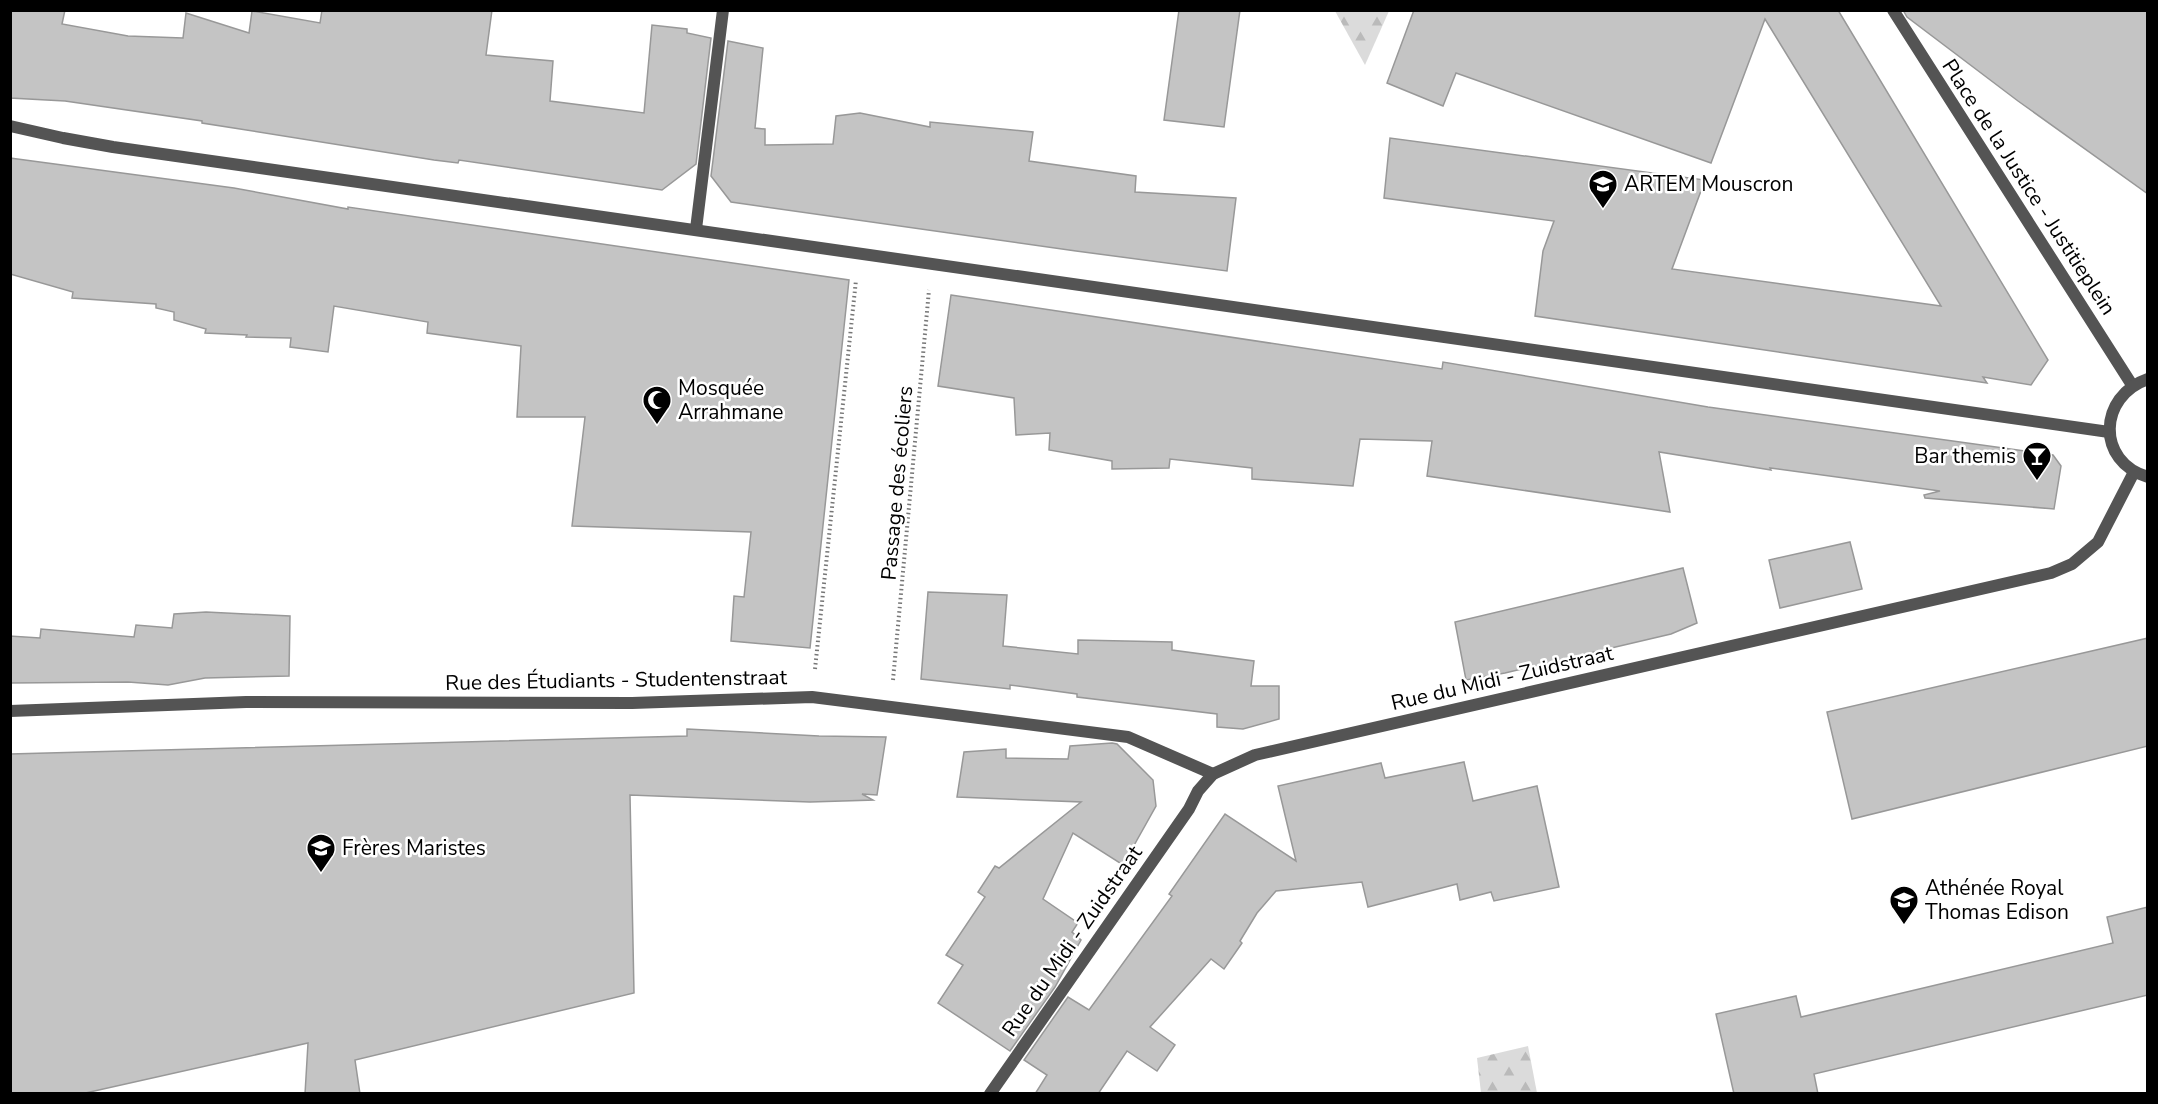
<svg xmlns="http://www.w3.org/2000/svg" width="2158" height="1104" viewBox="0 0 2158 1104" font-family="'Nunito Sans',sans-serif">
	<defs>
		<pattern id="forest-firs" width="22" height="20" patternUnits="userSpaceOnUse" patternTransform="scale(1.5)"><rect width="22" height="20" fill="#dbdbdb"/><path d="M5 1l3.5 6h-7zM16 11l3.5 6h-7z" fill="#bababa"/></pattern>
	</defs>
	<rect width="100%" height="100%" fill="#fff"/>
	<g fill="url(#forest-firs)">
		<path d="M 1335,11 L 1389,11 L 1365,65 Z"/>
		<path d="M 1528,1046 L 1537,1093 L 1481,1093 L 1477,1058 Z"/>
	</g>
	<g fill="#c4c4c4" stroke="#989898" stroke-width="1.5">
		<path d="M 10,10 L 65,10 L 62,24 L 128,36 L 183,38 L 186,13 L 249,33 L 252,11 L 320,23 L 322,10 L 492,10 L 486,55 L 553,61 L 550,101 L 644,113 L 652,25 L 687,29 L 687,33 L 711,38 L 696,164 L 662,190 L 459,160 L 458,163 L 434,160 L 202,123 L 202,121 L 65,101 L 10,98 Z"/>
		<path d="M 1179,10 L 1240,10 L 1224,127 L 1164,120 Z"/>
		<path d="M 1414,10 L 1838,10 L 2048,360 L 2031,385 L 1983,377 L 1987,383 L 1535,316 L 1543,251 L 1554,221 L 1384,198 L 1390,138 L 1705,180 L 1672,269 L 1941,306 L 1765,19 L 1711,163 L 1456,73 L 1443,106 L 1387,83 Z"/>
		<path d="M 1903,10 L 2148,10 L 2148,194 L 2018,101 L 1907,17 Z"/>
		<path d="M 728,41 L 763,48 L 755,128 L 765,129 L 765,145 L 833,144 L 836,116 L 860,113 L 930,127 L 930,122 L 1033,132 L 1029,161 L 1136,176 L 1135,192 L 1236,198 L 1227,271 L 1076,251 L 731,202 L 711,176 Z"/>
		<path d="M 10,158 L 234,188 L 348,209 L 348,207 L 849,280 L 810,648 L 731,641 L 734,596 L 744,597 L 751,532 L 572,526 L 585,417 L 517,417 L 521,346 L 427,333 L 428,322 L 334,306 L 328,352 L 290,347 L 291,338 L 246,337 L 247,335 L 205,333 L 206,329 L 174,320 L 174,312 L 156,308 L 156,304 L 72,298 L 73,292 L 10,274 Z"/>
		<path d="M 951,295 L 1442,369 L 1443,362 L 1708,407 L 2053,455 L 2061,466 L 2054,509 L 1925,498 L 1924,495 L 1940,491 L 1770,468 L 1771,470 L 1659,452 L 1670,512 L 1427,476 L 1432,441 L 1360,439 L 1353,486 L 1252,479 L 1252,468 L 1170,459 L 1169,468 L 1112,469 L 1112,461 L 1049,450 L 1050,433 L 1016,435 L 1014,398 L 938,386 Z"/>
		<path d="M 1850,542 L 1862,589 L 1780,608 L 1769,560 Z"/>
		<path d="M 1683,568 L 1697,623 L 1671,634 L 1505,673 L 1466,680 L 1455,622 Z"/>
		<path d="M 928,592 L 1007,595 L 1003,646 L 1078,654 L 1078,640 L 1172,642 L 1172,650 L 1254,661 L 1251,686 L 1279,686 L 1279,719 L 1243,729 L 1217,727 L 1217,714 L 1077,697 L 1077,694 L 1010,685 L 1010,689 L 921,679 Z"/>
		<path d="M 206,612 L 290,616 L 289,676 L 205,678 L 168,685 L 128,682 L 10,683 L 10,636 L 40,638 L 41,629 L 134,637 L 136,625 L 172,628 L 174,614 Z"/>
		<path d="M 2148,638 L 2148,746 L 1852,819 L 1827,712 Z"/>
		<path d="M 687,729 L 819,736 L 886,737 L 877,795 L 862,794 L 873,800 L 810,802 L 630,795 L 634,993 L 355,1060 L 360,1094 L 305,1094 L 308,1043 L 81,1094 L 10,1094 L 10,754 L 687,736 Z"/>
		<path d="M 1112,743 L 1117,744 L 1153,780 L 1156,806 L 1123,865 L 1073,833 L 1043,899 L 1078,923 L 1072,932 L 1081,940 L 1055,987 L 1010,1051 L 938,1003 L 963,965 L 946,955 L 985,897 L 978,892 L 995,866 L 999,868 L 1081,802 L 957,797 L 964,752 L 1006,749 L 1006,758 L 1068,759 L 1070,746 Z"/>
		<path d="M 1464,762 L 1473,801 L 1537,786 L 1559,887 L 1494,901 L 1491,892 L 1460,900 L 1457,884 L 1368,907 L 1362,882 L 1276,891 L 1257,913 L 1240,941 L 1242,943 L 1224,969 L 1211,959 L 1150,1027 L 1175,1045 L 1157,1071 L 1127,1051 L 1098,1094 L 1035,1094 L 1047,1075 L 1024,1060 L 1068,997 L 1089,1010 L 1172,896 L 1169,894 L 1225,814 L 1296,861 L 1278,786 L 1381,763 L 1385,778 Z"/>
		<path d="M 2148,907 L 2148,995 L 1814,1074 L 1818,1094 L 1734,1094 L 1716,1014 L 1796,996 L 1801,1017 L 2113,943 L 2107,917 Z"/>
	</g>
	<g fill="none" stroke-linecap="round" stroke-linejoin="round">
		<g stroke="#767676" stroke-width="4" stroke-dasharray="1.5 3" stroke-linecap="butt">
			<path d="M 815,669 L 856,280"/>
			<path d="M 893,680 L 929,290"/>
		</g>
		<g stroke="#545454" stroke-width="12">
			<path d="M 1893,10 L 2132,385"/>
			<path d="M 696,229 L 723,10"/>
			<path d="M 10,711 L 246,702 L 632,703 L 812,697 L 1128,737 L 1213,774"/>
			<path d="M 990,1094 L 1189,809 L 1198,791 L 1213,774 L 1255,755 L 2051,573 L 2072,564 L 2098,542 L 2134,472"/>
		</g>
		<g stroke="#545454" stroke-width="12">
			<path d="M 10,126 L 63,138 L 113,147 L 2109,432"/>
			<path d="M 2148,379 C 2098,396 2096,462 2148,477"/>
		</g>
	</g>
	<defs>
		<g id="school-pin" transform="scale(1.5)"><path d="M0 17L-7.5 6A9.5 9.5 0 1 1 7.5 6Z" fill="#000" stroke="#fff"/><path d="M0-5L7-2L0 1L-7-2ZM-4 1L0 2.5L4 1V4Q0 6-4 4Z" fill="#fff"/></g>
		<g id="mosque-pin" transform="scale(1.5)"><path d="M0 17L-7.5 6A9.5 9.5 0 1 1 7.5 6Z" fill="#000" stroke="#fff"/><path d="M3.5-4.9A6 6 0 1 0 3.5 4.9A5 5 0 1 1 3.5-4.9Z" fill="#fff"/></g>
		<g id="bar-pin" transform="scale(1.5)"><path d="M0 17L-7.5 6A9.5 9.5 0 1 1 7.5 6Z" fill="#000" stroke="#fff"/><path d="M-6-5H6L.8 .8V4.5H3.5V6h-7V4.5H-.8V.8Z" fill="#fff"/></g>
	</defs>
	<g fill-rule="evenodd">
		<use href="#school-pin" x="1603" y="184"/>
		<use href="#mosque-pin" x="657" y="400"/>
		<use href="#bar-pin" x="2037" y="456"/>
		<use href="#school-pin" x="321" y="848"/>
		<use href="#school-pin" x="1904" y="900"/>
	</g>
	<g text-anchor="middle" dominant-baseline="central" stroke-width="5" stroke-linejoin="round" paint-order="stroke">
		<g font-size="21" fill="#000" stroke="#fff" text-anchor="start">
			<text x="1624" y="184">ARTEM Mouscron</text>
			<text x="678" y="388">Mosquée<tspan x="678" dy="24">Arrahmane</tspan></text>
			<text x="2016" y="456" text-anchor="end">Bar themis</text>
			<text x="342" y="848">Frères Maristes</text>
			<text x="1925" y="888">Athénée Royal<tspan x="1925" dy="24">Thomas Edison</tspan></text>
		</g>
		<g font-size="21" fill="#000" stroke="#fff">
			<text transform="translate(2029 187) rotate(57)">Place de la Justice - Justitieplein</text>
			<text transform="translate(897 483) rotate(-85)">Passage des écoliers</text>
			<text transform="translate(1502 678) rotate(-13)">Rue du Midi - Zuidstraat</text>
			<text transform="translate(616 680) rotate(-1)">Rue des Étudiants - Studentenstraat</text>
			<text transform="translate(1072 941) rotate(-55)">Rue du Midi - Zuidstraat</text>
		</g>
	</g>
	<rect width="2158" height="1104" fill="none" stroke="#000000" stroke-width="24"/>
</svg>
